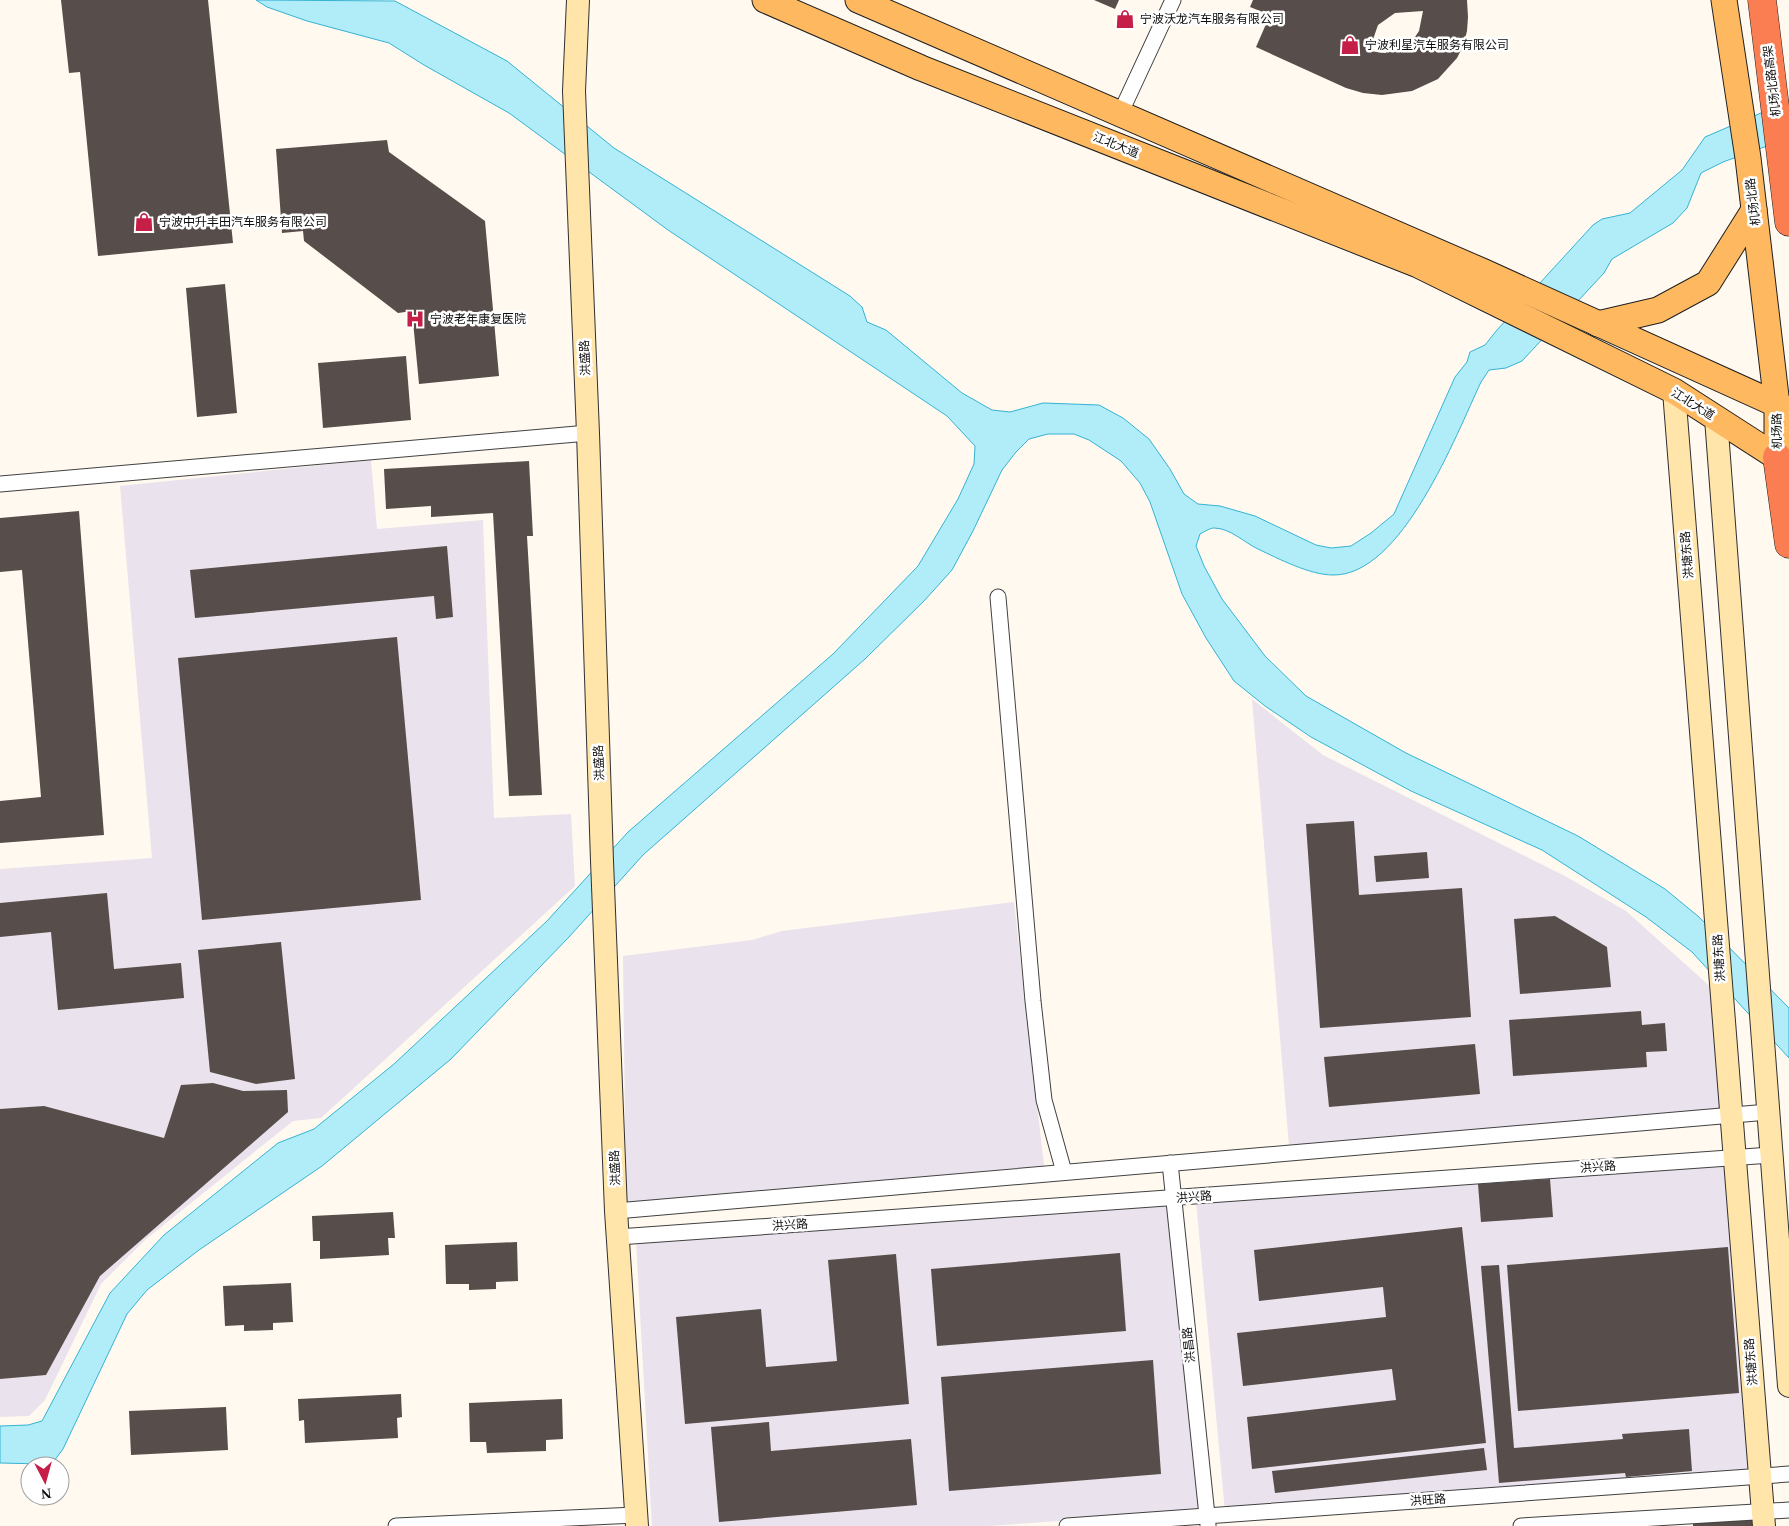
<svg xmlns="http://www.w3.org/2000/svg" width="1789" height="1526" viewBox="0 0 1789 1526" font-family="'Times New Roman','Noto Sans SC',serif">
	<rect width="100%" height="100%" fill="#fff9ef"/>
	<g fill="#eae2ed">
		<path d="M 371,460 L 377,529 L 483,520 L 494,818 L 571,814 L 575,886 L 321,1118 L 293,1121 L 145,1240 L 101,1284 L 45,1400 L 29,1416 L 0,1417 L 0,869 L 152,858 L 120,486 Z"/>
		<path d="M 1252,699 L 1323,755 L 1565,876 L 1626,911 L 1713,989 L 1726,1108 L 1289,1146 Z"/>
		<path d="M 1014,902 L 1044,1166 L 626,1202 L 623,956 L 752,940 L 782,931 Z"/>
		<path d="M 1730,1162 L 1755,1472 L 1225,1511 L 1196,1202 Z"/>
		<path d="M 1168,1204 L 1201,1511 L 989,1526 L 652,1526 L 636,1242 L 918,1224 Z"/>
	</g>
	<path fill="#b1ecf9" stroke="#35b3d3" d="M 256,0 L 395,1 L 507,61 L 614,148 L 850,296 L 862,307 L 867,322 L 886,330 L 962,393 L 992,410 L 1010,412 L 1043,403 L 1099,405 L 1123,418 L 1149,439 L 1170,469 L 1184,494 L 1198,504 L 1220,506 L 1255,516 L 1316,545 L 1331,548 L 1351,546 L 1371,533 L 1394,514 L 1455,377 L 1467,362 L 1470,352 L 1485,345 L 1497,330 L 1593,225 L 1602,219 L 1630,213 L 1682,170 L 1705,137 L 1789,101 L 1789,138 L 1723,162 L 1701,173 L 1687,208 L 1673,223 L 1612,259 L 1604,273 L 1522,361 L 1506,368 L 1489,370 L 1481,382 C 1456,435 1402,576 1333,575 C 1310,575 1279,559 1258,549 C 1245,543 1230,528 1214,528 C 1210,528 1204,532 1200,534 L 1196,546 L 1204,566 L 1222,599 L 1265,656 L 1306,696 L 1406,753 L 1578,836 L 1665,889 L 1699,917 L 1789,1008 L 1789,1058 L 1692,952 L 1646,917 L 1542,850 L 1411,791 L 1311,737 L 1265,706 L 1234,681 L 1206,638 L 1182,594 L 1150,502 L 1140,483 L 1121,461 L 1089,440 L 1074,434 L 1048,434 L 1029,439 L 1016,452 L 1002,470 L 973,531 L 952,570 L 924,601 L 865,659 L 643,855 L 569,937 L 451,1059 L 322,1166 L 199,1250 L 147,1290 L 127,1314 L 63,1449 L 54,1461 L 43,1464 L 0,1463 L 0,1426 L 28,1425 L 42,1421 L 110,1293 L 164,1235 L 278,1143 L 314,1129 L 394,1064 L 547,921 L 628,832 L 833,654 L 918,566 L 958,499 L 974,464 L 975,446 L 947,416 L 668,230 L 509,113 L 424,65 L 389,43 L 307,21 L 267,7 Z"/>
	<g fill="#574d4a" fill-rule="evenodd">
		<path d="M 61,0 L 208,0 L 233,243 L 98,256 L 80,72 L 69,73 Z"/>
		<path d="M 1094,0 L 1119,0 L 1115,9 Z"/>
		<path d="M 1253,0 L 1467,0 L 1468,17 L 1467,31 L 1463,46 L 1457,58 L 1438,79 L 1412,91 L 1382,95 L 1363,93 L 1346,88 L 1256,47 L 1270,15 L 1250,7 ZM 1423,11 L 1419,31 L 1413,40 L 1404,47 L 1385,53 L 1369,51 L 1378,25 L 1395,13 Z"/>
		<path d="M 387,140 L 389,152 L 485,221 L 499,376 L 419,384 L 412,311 L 398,313 L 304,241 L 303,231 L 282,233 L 276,149 Z"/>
		<path d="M 225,284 L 237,413 L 197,417 L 186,288 Z"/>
		<path d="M 406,356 L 411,420 L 323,428 L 318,363 Z"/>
		<path d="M 529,461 L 533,536 L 527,536 L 542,795 L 509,796 L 493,513 L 431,517 L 431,506 L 386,509 L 384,469 Z"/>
		<path d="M 79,511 L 104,835 L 0,843 L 0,801 L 41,797 L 22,570 L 0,572 L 0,518 Z"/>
		<path d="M 447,546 L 453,617 L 436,619 L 434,596 L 195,618 L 190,570 Z"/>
		<path d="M 397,637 L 421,900 L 202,920 L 178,658 Z"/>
		<path d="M 1354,821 L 1359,895 L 1462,888 L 1471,1017 L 1320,1028 L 1306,824 Z"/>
		<path d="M 1427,852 L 1429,878 L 1376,882 L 1374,856 Z"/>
		<path d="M 107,893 L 114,969 L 181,963 L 184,998 L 58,1010 L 51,932 L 0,937 L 0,903 Z"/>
		<path d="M 1555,916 L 1607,947 L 1611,987 L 1520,994 L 1514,919 Z"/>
		<path d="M 281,942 L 295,1079 L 256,1084 L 210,1072 L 198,950 Z"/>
		<path d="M 1641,1011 L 1642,1025 L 1665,1023 L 1667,1051 L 1646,1052 L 1647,1067 L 1513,1076 L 1509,1020 Z"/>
		<path d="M 1475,1044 L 1480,1094 L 1329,1107 L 1324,1057 Z"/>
		<path d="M 213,1083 L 243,1091 L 287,1090 L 288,1112 L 100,1276 L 46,1375 L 0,1379 L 0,1109 L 44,1106 L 164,1138 L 181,1085 Z"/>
		<path d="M 1550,1179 L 1553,1217 L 1481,1222 L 1478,1184 Z"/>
		<path d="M 393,1212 L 395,1238 L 388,1238 L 389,1255 L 320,1259 L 320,1241 L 313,1241 L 312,1216 Z"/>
		<path d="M 1462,1227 L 1486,1443 L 1252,1469 L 1247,1417 L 1396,1400 L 1392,1369 L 1243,1386 L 1237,1333 L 1386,1317 L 1383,1287 L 1259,1301 L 1254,1250 Z"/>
		<path d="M 517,1242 L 518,1281 L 496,1282 L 496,1289 L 469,1290 L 469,1284 L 446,1284 L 445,1245 Z"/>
		<path d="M 1728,1247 L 1739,1393 L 1518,1411 L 1507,1265 Z"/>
		<path d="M 1120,1253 L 1126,1331 L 937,1346 L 931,1269 Z"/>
		<path d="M 896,1254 L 909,1404 L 685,1424 L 676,1317 L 761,1309 L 766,1367 L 837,1361 L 828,1260 Z"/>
		<path d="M 1499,1265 L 1514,1448 L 1623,1439 L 1622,1434 L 1689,1429 L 1692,1471 L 1626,1477 L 1625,1473 L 1499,1483 L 1481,1266 Z"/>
		<path d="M 291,1283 L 293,1322 L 273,1323 L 273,1330 L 244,1331 L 244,1325 L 225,1326 L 223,1286 Z"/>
		<path d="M 1153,1360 L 1161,1474 L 949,1491 L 941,1377 Z"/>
		<path d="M 401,1394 L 402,1417 L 397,1418 L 398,1438 L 305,1443 L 304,1420 L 299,1421 L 298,1399 Z"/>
		<path d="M 562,1399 L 563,1439 L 546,1440 L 546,1451 L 487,1453 L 486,1442 L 470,1442 L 469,1403 Z"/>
		<path d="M 226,1407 L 228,1450 L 131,1455 L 129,1411 Z"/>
		<path d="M 769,1422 L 771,1451 L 911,1439 L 917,1505 L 719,1522 L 711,1427 Z"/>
		<path d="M 1484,1448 L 1487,1470 L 1275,1493 L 1272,1471 Z"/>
		<path d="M 1757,1517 L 1758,1526 L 1693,1526 L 1693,1522 Z"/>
	</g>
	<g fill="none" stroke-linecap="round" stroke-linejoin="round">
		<g stroke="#414141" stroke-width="17">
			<g id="street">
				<path d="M 1120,114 L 1173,0"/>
				<path d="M 0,484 L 588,433"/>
				<path d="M 998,597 L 1033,1001 L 1044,1100 L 1064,1172"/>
				<path d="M 1170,1163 L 1208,1525"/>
				<path d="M 616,1211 L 1768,1112"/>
				<path d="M 618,1237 L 1771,1155"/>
				<path d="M 396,1526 L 636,1515"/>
				<path d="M 1067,1526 L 1789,1474"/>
				<path d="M 1521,1526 L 1789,1510"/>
			</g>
		</g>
		<g stroke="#303030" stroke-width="24">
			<g id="secondary">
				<path d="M 578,0 L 574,91 L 588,433 L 602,861 L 616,1211 L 637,1526"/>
				<path d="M 1674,391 L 1764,1526"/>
				<path d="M 1716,418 L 1789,1386"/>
			</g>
		</g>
		<g stroke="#1f1f1f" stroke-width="27">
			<g id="primary">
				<path d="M 765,0 L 921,68 L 1418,265 L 1674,391 L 1789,465"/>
				<path d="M 858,0 L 1482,271 L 1789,410"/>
				<path d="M 1724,0 L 1748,158 L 1777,405 L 1777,457 L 1780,470"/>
				<path d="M 1598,324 L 1658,310 L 1708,283 L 1754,210"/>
			</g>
		</g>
		<g stroke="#1f1f1f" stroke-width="29">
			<g id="highway">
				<path d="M 1762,0 L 1789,222"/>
				<path d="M 1777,457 L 1789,544"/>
			</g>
		</g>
		<use href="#street" stroke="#fff" stroke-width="15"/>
		<use href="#secondary" stroke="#ffe5aa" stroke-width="22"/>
		<use href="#primary" stroke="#feb960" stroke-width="25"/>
		<use href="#highway" stroke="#fb7e52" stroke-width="28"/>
	</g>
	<defs>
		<g id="shop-bare" transform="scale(1.5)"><path d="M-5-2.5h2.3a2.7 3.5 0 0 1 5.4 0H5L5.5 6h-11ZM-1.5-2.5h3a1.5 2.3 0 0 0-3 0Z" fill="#c51f47" stroke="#fff" stroke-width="2.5" paint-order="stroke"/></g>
		<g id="hospital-bare" transform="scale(1.5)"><path d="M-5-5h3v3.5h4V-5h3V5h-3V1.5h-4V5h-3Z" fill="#c51f47" stroke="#fff" stroke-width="2.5" paint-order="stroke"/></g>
	</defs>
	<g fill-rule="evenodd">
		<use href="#shop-bare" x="1125" y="19"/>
		<use href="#shop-bare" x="1350" y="45"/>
		<use href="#shop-bare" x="144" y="222"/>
		<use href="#hospital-bare" x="415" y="319"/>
	</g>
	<g text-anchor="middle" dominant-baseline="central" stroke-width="5" stroke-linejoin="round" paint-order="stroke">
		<g font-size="12" fill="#0e0e0e" stroke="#fff" text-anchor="start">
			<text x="1140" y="19">宁波沃龙汽车服务有限公司</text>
			<text x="1365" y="45">宁波利星汽车服务有限公司</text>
			<text x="159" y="222">宁波中升丰田汽车服务有限公司</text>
			<text x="430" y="319">宁波老年康复医院</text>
		</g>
		<g font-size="12" fill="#0e0e0e" stroke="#fff">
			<text transform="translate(1772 81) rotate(-97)">机场北路高架</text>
			<text transform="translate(1116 145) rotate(22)">江北大道</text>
			<text transform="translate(1753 202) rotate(-97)">机场北路</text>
			<text transform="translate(585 358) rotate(-92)">洪盛路</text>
			<text transform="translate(1693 404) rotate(32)">江北大道</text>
			<text transform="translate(1777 431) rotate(-91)">机场路</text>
			<text transform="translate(1687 555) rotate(-95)">洪塘东路</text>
			<text transform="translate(599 763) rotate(-92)">洪盛路</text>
			<text transform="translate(1719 958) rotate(-94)">洪塘东路</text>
			<text transform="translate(1598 1167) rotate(-4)">洪兴路</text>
			<text transform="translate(615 1168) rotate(-92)">洪盛路</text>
			<text transform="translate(1194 1197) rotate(-4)">洪兴路</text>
			<text transform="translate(790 1225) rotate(-4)">洪兴路</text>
			<text transform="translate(1189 1345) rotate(-96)">洪昌路</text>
			<text transform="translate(1751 1362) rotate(-95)">洪塘东路</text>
			<text transform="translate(1428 1500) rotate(-4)">洪旺路</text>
		</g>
	</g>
	<g transform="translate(45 1481) rotate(174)"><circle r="24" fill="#ffffff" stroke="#9f9f9f"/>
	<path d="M0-4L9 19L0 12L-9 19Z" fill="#c51f47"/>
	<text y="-8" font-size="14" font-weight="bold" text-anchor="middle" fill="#0e0e0e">N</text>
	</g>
</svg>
